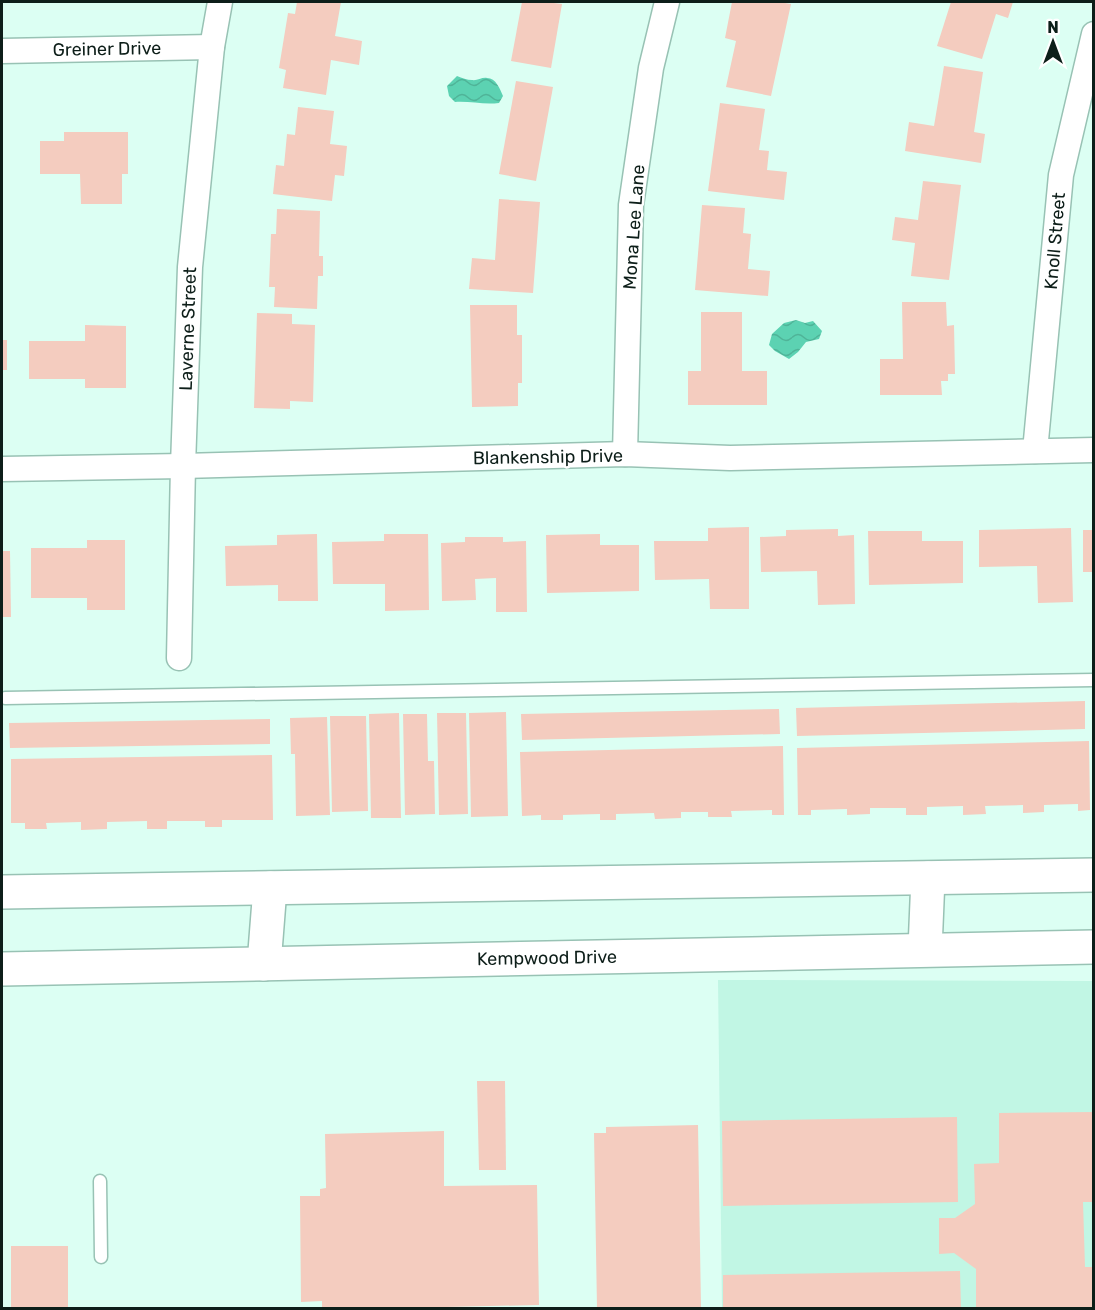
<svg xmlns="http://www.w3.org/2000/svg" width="1095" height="1310" viewBox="0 0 1095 1310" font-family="Rubik,sans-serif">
	<defs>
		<pattern id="water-waves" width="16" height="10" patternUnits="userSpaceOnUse" patternTransform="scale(1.5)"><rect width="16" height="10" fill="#5cd2b2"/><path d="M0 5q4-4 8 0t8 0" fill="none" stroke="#4fb498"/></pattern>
	</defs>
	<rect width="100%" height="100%" fill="#dcfff3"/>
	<path fill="#c1f6e4" d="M 718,980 L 1093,981 L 1093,1308 L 722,1308 Z"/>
	<g fill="url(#water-waves)">
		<path d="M 457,76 C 462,78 467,80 472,80 C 477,81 482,77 487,78 C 496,78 500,89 503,96 L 499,103 C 484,105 470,101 455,102 L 449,96 L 447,86 Z"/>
		<path d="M 796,320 L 805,323 L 813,321 L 822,331 L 819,339 L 806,342 L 798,352 L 789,359 L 775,351 L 769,345 L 772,334 L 784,323 Z"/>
	</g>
	<g fill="#f4ccbf">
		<path d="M 297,2 L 341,2 L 335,36 L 362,41 L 359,65 L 331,60 L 326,95 L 283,88 L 286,70 L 279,68 L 288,13 L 295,14 Z"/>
		<path d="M 522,2 L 546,2 L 562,4 L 551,68 L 511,61 Z"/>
		<path d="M 732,2 L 779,2 L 791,4 L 771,96 L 726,87 L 736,41 L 725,38 Z"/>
		<path d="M 951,2 L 1013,2 L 1008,18 L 996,14 L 982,59 L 937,46 Z"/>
		<path d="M 944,66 L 983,72 L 974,132 L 985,134 L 981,163 L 905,151 L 909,122 L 934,126 Z"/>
		<path d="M 516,81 L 553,87 L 536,181 L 499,174 Z"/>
		<path d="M 720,103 L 765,109 L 759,150 L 769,151 L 767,170 L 787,172 L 784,200 L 708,191 Z"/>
		<path d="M 298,107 L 334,111 L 330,144 L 347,146 L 344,176 L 335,175 L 332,201 L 273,194 L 276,165 L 284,166 L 287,134 L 295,135 Z"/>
		<path d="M 64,132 L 128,132 L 128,174 L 122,174 L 122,204 L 81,204 L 80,174 L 40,174 L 40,141 L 64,141 Z"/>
		<path d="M 923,181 L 961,185 L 949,280 L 911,276 L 915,243 L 892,240 L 895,217 L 918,220 Z"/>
		<path d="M 499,199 L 540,202 L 533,293 L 469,289 L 472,258 L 495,260 Z"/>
		<path d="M 702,205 L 745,208 L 743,233 L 751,234 L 748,269 L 770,271 L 768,296 L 695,290 Z"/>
		<path d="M 277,209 L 320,211 L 319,256 L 323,256 L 323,276 L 318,276 L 317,309 L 274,307 L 275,287 L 269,287 L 271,234 L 276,234 Z"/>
		<path d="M 902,302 L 946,302 L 947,326 L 954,325 L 955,374 L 948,374 L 948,381 L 941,381 L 942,395 L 880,395 L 880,359 L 903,359 Z"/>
		<path d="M 470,305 L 517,305 L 517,335 L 522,335 L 522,383 L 518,383 L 518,406 L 472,407 Z"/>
		<path d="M 701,312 L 742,312 L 742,371 L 767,371 L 767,405 L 688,405 L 688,371 L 701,371 Z"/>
		<path d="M 257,313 L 292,314 L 292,324 L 315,325 L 313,402 L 290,401 L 290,409 L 254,408 Z"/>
		<path d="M 85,325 L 126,326 L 126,388 L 85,388 L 85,379 L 29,379 L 29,341 L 85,341 Z"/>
		<rect x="2" y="340" width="5" height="30"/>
		<path d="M 749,527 L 749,609 L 710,609 L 709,579 L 655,580 L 654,541 L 708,541 L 708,528 Z"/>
		<path d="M 1071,528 L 1073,602 L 1038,603 L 1037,566 L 979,567 L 979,530 Z"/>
		<path d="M 838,529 L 838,536 L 854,535 L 855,604 L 818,605 L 817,571 L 761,572 L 760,537 L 786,536 L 786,530 Z"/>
		<rect x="1083" y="530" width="11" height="42"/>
		<path d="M 868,531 L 922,531 L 922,541 L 963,541 L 963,583 L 869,585 Z"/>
		<path d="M 317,534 L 318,601 L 278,601 L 278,585 L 226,586 L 225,546 L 277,545 L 277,535 Z"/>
		<path d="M 384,534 L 428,534 L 429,610 L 385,611 L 385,584 L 333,584 L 332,542 L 384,541 Z"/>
		<path d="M 600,534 L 600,545 L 639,545 L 639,591 L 547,593 L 546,535 Z"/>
		<path d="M 465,537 L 503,537 L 503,542 L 526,541 L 527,612 L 496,612 L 496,578 L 475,579 L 476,600 L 442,601 L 441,543 L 465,542 Z"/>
		<path d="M 87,540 L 125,540 L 125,610 L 87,610 L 87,598 L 31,598 L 31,548 L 87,548 Z"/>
		<path d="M 2,551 L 10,551 L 11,617 L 2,617 Z"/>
		<path d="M 1085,701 L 1085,729 L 797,736 L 796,708 Z"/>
		<path d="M 779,709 L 780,734 L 522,740 L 521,714 Z"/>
		<path d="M 506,712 L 508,816 L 471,817 L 469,713 Z"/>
		<path d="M 399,713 L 401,818 L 371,818 L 369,714 Z"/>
		<path d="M 437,713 L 466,713 L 468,814 L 439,815 Z"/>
		<path d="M 403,714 L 427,714 L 428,761 L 434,761 L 435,814 L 405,815 Z"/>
		<path d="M 330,716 L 366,716 L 368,811 L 332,812 Z"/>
		<path d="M 327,717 L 330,815 L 296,816 L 295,754 L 291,754 L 290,718 Z"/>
		<path d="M 270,719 L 270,744 L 10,748 L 9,723 Z"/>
		<path d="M 1089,741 L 1090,810 L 1078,811 L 1078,804 L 1044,805 L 1044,812 L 1023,813 L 1023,805 L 985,806 L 986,814 L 963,815 L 963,806 L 927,807 L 927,815 L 906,815 L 906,808 L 870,808 L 870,814 L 847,815 L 847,809 L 811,810 L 811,815 L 798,815 L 797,748 Z"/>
		<path d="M 783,746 L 784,815 L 772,815 L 772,810 L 731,811 L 732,817 L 708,817 L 708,812 L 681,812 L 681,818 L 655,819 L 654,813 L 616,814 L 616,820 L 600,820 L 600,814 L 563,815 L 563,820 L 541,820 L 541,815 L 522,816 L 520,752 Z"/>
		<path d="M 272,755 L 273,820 L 222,820 L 222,827 L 205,827 L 205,821 L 167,821 L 167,829 L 147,829 L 147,821 L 107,822 L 107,829 L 81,830 L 81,822 L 46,823 L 47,829 L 25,829 L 25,823 L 11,823 L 11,759 Z"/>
		<path d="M 477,1081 L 505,1081 L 506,1170 L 479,1170 Z"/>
		<path d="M 1094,1112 L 1094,1202 L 1083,1202 L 1085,1267 L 1094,1267 L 1094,1308 L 976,1308 L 976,1269 L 954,1253 L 939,1254 L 939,1218 L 955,1218 L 975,1204 L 974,1164 L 999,1163 L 999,1113 Z"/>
		<path d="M 957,1117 L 958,1202 L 723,1206 L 722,1121 Z"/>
		<path d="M 698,1125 L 701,1308 L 597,1308 L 594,1133 L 606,1133 L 606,1127 Z"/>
		<path d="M 444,1131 L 444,1186 L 537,1185 L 539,1305 L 446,1307 L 446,1308 L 322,1308 L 322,1301 L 301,1302 L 300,1196 L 320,1196 L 320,1189 L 326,1188 L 325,1134 Z"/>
		<rect x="11" y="1246" width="57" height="62"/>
		<path d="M 960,1271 L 961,1308 L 723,1308 L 723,1275 Z"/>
	</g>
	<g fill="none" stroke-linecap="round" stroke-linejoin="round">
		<g stroke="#98c2b4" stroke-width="15">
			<g id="service">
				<path d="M 5,698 L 1094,680"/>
				<path d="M 100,1181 L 101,1257"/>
			</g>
		</g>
		<g stroke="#98c2b4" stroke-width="27">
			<g id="minor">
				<path d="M 2,51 L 212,47"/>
				<path d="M 1035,451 L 1061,175 L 1094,34"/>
				<path d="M 625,454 L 631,205 L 651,68 L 667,2"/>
				<path d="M 2,469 L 183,466 L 625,454 L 730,458 L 1094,450"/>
				<path d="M 179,658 L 183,466 L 190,267 L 212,47 L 220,2"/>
			</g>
		</g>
		<g stroke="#98c2b4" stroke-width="36">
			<g id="secondary">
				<path d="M 2,892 L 1094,875"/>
				<path d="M 925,949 L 928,878"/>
				<path d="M 264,964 L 270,888"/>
				<path d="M 2,969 L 1094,947"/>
			</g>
		</g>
		<use href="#service" stroke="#fff" stroke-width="12"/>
		<use href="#minor" stroke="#fff" stroke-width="24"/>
		<use href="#secondary" stroke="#fff" stroke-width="33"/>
	</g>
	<g text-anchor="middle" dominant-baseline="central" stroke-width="5" stroke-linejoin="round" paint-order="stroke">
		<g font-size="18" fill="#0d1e19" stroke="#fff">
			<text transform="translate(107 49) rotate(-1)">Greiner Drive</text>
			<text transform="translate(634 227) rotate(-86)">Mona Lee Lane</text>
			<text transform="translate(1055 241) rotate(-85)">Knoll Street</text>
			<text transform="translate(188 329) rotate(-88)">Laverne Street</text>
			<text transform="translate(548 457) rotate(-1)">Blankenship Drive</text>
			<text transform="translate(547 958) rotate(-1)">Kempwood Drive</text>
		</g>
	</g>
	<rect width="1095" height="1310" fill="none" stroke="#0d1e19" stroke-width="6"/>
	<g transform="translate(1053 42)" stroke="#ffffff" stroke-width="4.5" paint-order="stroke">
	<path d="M0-4.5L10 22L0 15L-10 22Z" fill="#0d1e19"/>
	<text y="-9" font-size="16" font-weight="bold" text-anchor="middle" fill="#0d1e19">N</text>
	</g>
</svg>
